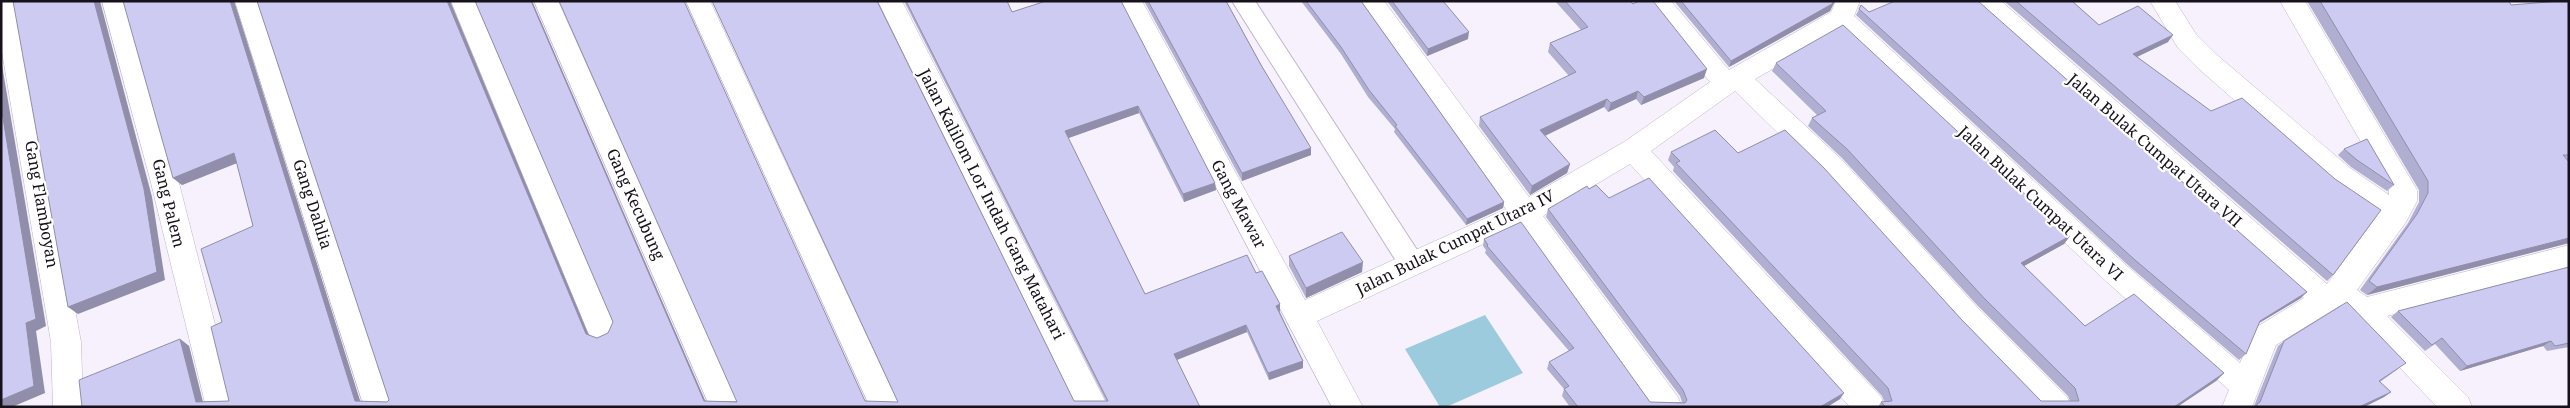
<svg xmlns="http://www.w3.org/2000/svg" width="2570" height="408" viewBox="0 0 2570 408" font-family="'Noto Serif',serif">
	<rect width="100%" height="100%" fill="#f6f1fc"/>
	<path fill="#9ccbde" d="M 1485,315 L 1523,373 L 1446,407 L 1440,407 L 1405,349 Z"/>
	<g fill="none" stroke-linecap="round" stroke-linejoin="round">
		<g stroke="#c0b2cd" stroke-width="2">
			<path id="lane" d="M 1232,1 L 1255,1 L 1421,256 L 1425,264 L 1421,272 L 1412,275 L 1403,272 Z"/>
		</g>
		<g stroke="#c0b2cd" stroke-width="1">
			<g id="street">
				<path d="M 1,1 L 18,1 L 81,342 L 83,407 L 53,407 L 51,342 L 1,46 Z"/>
				<path d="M 102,1 L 126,1 L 178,179 L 236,407 L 206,407 L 150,179 Z"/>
				<path d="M 235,1 L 259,1 L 394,407 L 364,407 Z"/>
				<path d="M 451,1 L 475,1 L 617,330 L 612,339 L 602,343 L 592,339 L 587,330 Z"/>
				<path d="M 534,1 L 558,1 L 740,407 L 710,407 Z"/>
				<path d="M 686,1 L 710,1 L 900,407 L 870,407 Z"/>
				<path d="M 878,1 L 902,1 L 1108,407 L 1077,407 Z"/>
				<path d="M 1118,1 L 1142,1 L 1305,300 L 1506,209 L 1358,1 L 1384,1 L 1529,197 L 1624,142 L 1710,82 L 1645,1 L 1671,1 L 1729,70 L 1831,12 L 1836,1 L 1860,1 L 1854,16 L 2128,267 L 2240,363 L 2255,328 L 2304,298 L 1976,7 L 1973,1 L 2001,1 L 2327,284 L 2377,216 L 2330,184 L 2199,69 L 2178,48 L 2150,1 L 2175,1 L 2196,34 L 2217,55 L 2350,168 L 2389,195 L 2389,191 L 2280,1 L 2305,1 L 2417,190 L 2417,201 L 2406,222 L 2357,290 L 2367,297 L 2569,245 L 2569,269 L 2387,316 L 2468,397 L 2472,407 L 2437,407 L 2341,305 L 2276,345 L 2252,407 L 2222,407 L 2229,390 L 2108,283 L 1839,31 L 1755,79 L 1841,159 L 1977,307 L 2067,397 L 2071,407 L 2036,407 L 1957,325 L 1821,175 L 1735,91 L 1651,151 L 1881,397 L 1885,407 L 1850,407 L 1630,164 L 1543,216 L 1678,397 L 1682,407 L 1649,407 L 1520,227 L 1317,321 L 1363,407 L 1332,407 Z"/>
			</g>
		</g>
		<use href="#lane" fill="#fff" fill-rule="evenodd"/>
		<use href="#street" fill="#fff" fill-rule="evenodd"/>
	</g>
	<g fill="#b1afd1">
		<path d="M 234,1 L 360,401 L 387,402 L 389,400 L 257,1 L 450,1 L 589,335 L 597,338 L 608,333 L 613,322 L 475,1 L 532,1 L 705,401 L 898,402 L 1106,401 L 904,1 L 1007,1 L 1012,12 L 1046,1 L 1215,183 L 1216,190 L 1184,202 L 1139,113 L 1068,138 L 1145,294 L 1256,273 L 1280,304 L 1280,312 L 1303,361 L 1303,368 L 1269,380 L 1247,332 L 1177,360 L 1200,407 L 82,407 L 180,339 L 189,346 L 203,402 L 229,401 L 222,322 L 253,226 L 237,163 L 182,185 L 173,178 Z"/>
		<path d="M 1144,1 L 1226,1 L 1311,155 L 1242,181 Z"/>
		<path d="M 1301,1 L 1361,1 L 1504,202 L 1503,208 L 1466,225 L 1394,132 L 1395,129 L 1368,97 L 1341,54 Z"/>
		<path d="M 1387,1 L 1443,1 L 1468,39 L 1427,56 Z"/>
		<path d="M 1555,1 L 1630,1 L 1704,78 L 1641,105 L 1636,99 L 1608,112 L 1604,107 L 1545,136 L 1570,164 L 1567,173 L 1530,195 L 1479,126 L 1480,117 L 1569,76 L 1548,52 L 1550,43 L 1581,30 Z"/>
		<path d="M 1674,1 L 1835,1 L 1830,11 L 1729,67 Z"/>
		<path d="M 2004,1 L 2072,1 L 2099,25 L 2168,42 L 2137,57 L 2333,275 L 2327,281 Z"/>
		<path d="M 2307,1 L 2509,1 L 2511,5 L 2569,1 L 2569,243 L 2367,295 L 2360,290 L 2408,223 L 2419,202 L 2419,190 Z"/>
		<path d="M 1861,5 L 1869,12 L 2301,298 L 2259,323 L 2246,354 L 2239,360 L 2129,266 L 1856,15 Z"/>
		<path d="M 1776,63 L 2070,236 L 2064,244 L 2024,266 L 2085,326 L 2224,373 L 2216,381 L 2177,407 L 1878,407 L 1881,402 L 1884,401 L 1882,396 L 1673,171 L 1674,167 L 1668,160 L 1671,152 L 1738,153 L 1961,319 L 2041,401 L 2070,401 L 2068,396 L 1978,306 L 1842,158 L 1808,126 L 1812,118 L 1817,115 L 1772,71 Z"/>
		<path d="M 2344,149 L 2394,185 L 2387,191 L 2351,167 L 2338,155 Z"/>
		<path d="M 1589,189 L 1609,198 L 1840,399 L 1827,407 L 1570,407 L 1562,396 L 1564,389 L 1547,369 L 1549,362 L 1569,351 L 1485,253 L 1486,250 L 1483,246 L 1484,239 L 1650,402 L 1682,402 L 1680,396 L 1546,217 L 1548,209 Z"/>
		<path d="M 1289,256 L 1362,272 L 1306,298 L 1289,266 Z"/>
		<path d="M 2569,267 L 2569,347 L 2547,351 L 2543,346 L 2460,371 L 2435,344 L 2425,351 L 2391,317 L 2398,311 Z"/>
		<path d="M 2284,341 L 2398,369 L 2380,382 L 2391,392 L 2384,397 L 2364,407 L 2253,407 L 2254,406 L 2278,346 Z"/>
	</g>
	<g fill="#908eaa">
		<path d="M 94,1 L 100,1 L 152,197 L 165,280 L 78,314 L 68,307 Z"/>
		<path d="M 230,1 L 234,1 L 362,407 L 355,401 Z"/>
		<path d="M 447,1 L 450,1 L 591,341 L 586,334 Z"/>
		<path d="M 531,1 L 532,1 L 708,407 L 704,401 Z"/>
		<path d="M 1834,1 L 1835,1 L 1830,11 L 1729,67 L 1731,61 Z"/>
		<path d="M 1469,32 L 1468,39 L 1427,56 L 1428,49 Z"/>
		<path d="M 2173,35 L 2168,42 L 2128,61 L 2133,54 Z"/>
		<path d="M 1,59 L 46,326 L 36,331 L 45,393 L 12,407 L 1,407 L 1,400 L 26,323 L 1,106 Z"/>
		<path d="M 1707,69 L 1704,78 L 1641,105 L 1644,97 Z"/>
		<path d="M 1638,91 L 1636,99 L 1608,112 L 1611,103 Z"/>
		<path d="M 1607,99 L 1604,107 L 1538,139 L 1540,130 Z"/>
		<path d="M 1138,106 L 1139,113 L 1066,139 L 1065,131 Z"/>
		<path d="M 1311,148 L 1311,155 L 1242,181 L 1242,173 Z"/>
		<path d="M 234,153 L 242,161 L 182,185 L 173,178 Z"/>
		<path d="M 1570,164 L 1567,173 L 1530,195 L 1532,186 Z"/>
		<path d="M 1215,183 L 1216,190 L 1184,202 L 1183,194 Z"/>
		<path d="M 1504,202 L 1503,208 L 1466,225 L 1467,219 Z"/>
		<path d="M 2070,236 L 2064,244 L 2015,271 L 2021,263 Z"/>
		<path d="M 2569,238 L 2569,243 L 2367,295 L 2377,287 Z"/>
		<path d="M 1363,262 L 1362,272 L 1306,298 L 1306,288 Z"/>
		<path d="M 2307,292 L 2301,298 L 2254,326 L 2260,321 Z"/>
		<path d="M 1280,304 L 1280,312 L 1276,306 Z"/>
		<path d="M 1246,325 L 1247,332 L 1174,361 L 1174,354 Z"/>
		<path d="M 180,339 L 189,346 L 204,407 L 196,402 Z"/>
		<path d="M 2551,341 L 2543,346 L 2460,371 L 2467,366 Z"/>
		<path d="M 1303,361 L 1303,368 L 1269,380 L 1268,373 Z"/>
		<path d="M 2224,373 L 2216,381 L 2177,407 L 2174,407 Z"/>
		<path d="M 2391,392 L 2384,397 L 2364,407 L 2359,407 Z"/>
		<path d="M 1844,393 L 1840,399 L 1827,407 L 1820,407 Z"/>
	</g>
	<g fill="#cecbf3" stroke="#908eaa">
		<path d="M 13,1 L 94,1 L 144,189 L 157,272 L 68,307 Z"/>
		<path d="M 123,1 L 230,1 L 355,401 L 387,402 L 389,400 L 257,1 L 447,1 L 586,334 L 597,338 L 608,333 L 613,322 L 475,1 L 531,1 L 704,401 L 737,402 L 559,1 L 684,1 L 865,401 L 898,402 L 712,1 L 877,1 L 1074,401 L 1108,401 L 906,1 L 1007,1 L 1012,12 L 1046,1 L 1121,1 L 1215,183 L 1183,194 L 1138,106 L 1065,131 L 1145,294 L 1247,255 L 1256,273 L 1262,271 L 1280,304 L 1276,306 L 1303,361 L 1268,373 L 1246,325 L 1174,354 L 1200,407 L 82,407 L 79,380 L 180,339 L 196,402 L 229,401 L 211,327 L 222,322 L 201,249 L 253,226 L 234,153 L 173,178 Z"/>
		<path d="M 1148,1 L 1226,1 L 1261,65 L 1311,148 L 1242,173 Z"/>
		<path d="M 1306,1 L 1361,1 L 1504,202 L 1467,219 L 1395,126 L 1397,125 L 1369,90 L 1341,47 Z"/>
		<path d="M 1392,1 L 1443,1 L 1469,32 L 1428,49 Z"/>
		<path d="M 1565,1 L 1630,1 L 1633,4 L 1639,1 L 1653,1 L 1707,69 L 1644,97 L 1638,91 L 1611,103 L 1607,99 L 1540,130 L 1570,164 L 1532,186 L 1480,117 L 1576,72 L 1550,43 L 1588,27 Z"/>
		<path d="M 1681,1 L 1834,1 L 1832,4 L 1731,61 Z"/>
		<path d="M 1895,1 L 1978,1 L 2307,292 L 2260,321 L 2246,354 L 2135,260 L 1859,9 L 1861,5 L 1869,12 Z"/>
		<path d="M 2016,1 L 2072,1 L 2099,25 L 2138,6 L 2173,35 L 2133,54 L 2211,111 L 2242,98 L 2335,179 L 2381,210 L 2333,275 Z"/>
		<path d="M 2320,1 L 2509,1 L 2511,5 L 2560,1 L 2569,1 L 2569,155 L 2563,155 L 2569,162 L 2569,238 L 2377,287 L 2369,281 L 2417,214 L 2428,193 L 2428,181 Z"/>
		<path d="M 1843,25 L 2070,236 L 2021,263 L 2085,326 L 2134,294 L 2224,373 L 2174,407 L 1886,407 L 1881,402 L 1892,401 L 1888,388 L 1676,163 L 1680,161 L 1671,152 L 1715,130 L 1738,153 L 1785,130 L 1824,168 L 1961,319 L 2041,401 L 2079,401 L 2075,388 L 1984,298 L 1847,149 L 1812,118 L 1826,111 L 1776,63 Z"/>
		<path d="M 1,106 L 36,319 L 26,323 L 34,386 L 1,400 Z"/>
		<path d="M 2367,139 L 2394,185 L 2357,160 L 2344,149 Z"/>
		<path d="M 1649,178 L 1844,393 L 1820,407 L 1578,407 L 1564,389 L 1569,386 L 1549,362 L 1574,348 L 1487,246 L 1488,245 L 1484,239 L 1521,222 L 1650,402 L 1685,403 L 1687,400 L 1683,390 L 1548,209 L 1587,186 L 1589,189 L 1596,185 L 1609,198 Z"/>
		<path d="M 1342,232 L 1363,262 L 1306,288 L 1289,256 Z"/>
		<path d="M 2569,267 L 2569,343 L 2555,346 L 2551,341 L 2467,366 L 2442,338 L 2432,345 L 2398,311 Z"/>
		<path d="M 2347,302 L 2406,363 L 2379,381 L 2391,392 L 2359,407 L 2257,407 L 2257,404 L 2260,402 L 2284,341 Z"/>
	</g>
	<g text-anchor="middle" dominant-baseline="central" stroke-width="4.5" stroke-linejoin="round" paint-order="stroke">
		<g font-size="16" fill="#16111a" stroke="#fff">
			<text transform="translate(2155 150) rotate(41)">Jalan Bulak Cumpat Utara VII</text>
			<text transform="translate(169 203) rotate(76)">Gang Palem</text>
			<text transform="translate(2041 203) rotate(43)">Jalan Bulak Cumpat Utara VI</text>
			<text transform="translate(42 204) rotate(80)">Gang Flamboyan</text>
			<text transform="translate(313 204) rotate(72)">Gang Dahlia</text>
			<text transform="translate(636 204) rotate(66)">Gang Kecubung</text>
			<text transform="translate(992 204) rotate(63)">Jalan Kalilom Lor Indah Gang Matahari</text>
			<text transform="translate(1239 204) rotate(62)">Gang Mawar</text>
			<text transform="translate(1455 242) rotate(-26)">Jalan Bulak Cumpat Utara IV</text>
		</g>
	</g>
	<rect width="2570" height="408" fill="none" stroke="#16111a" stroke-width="5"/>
</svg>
